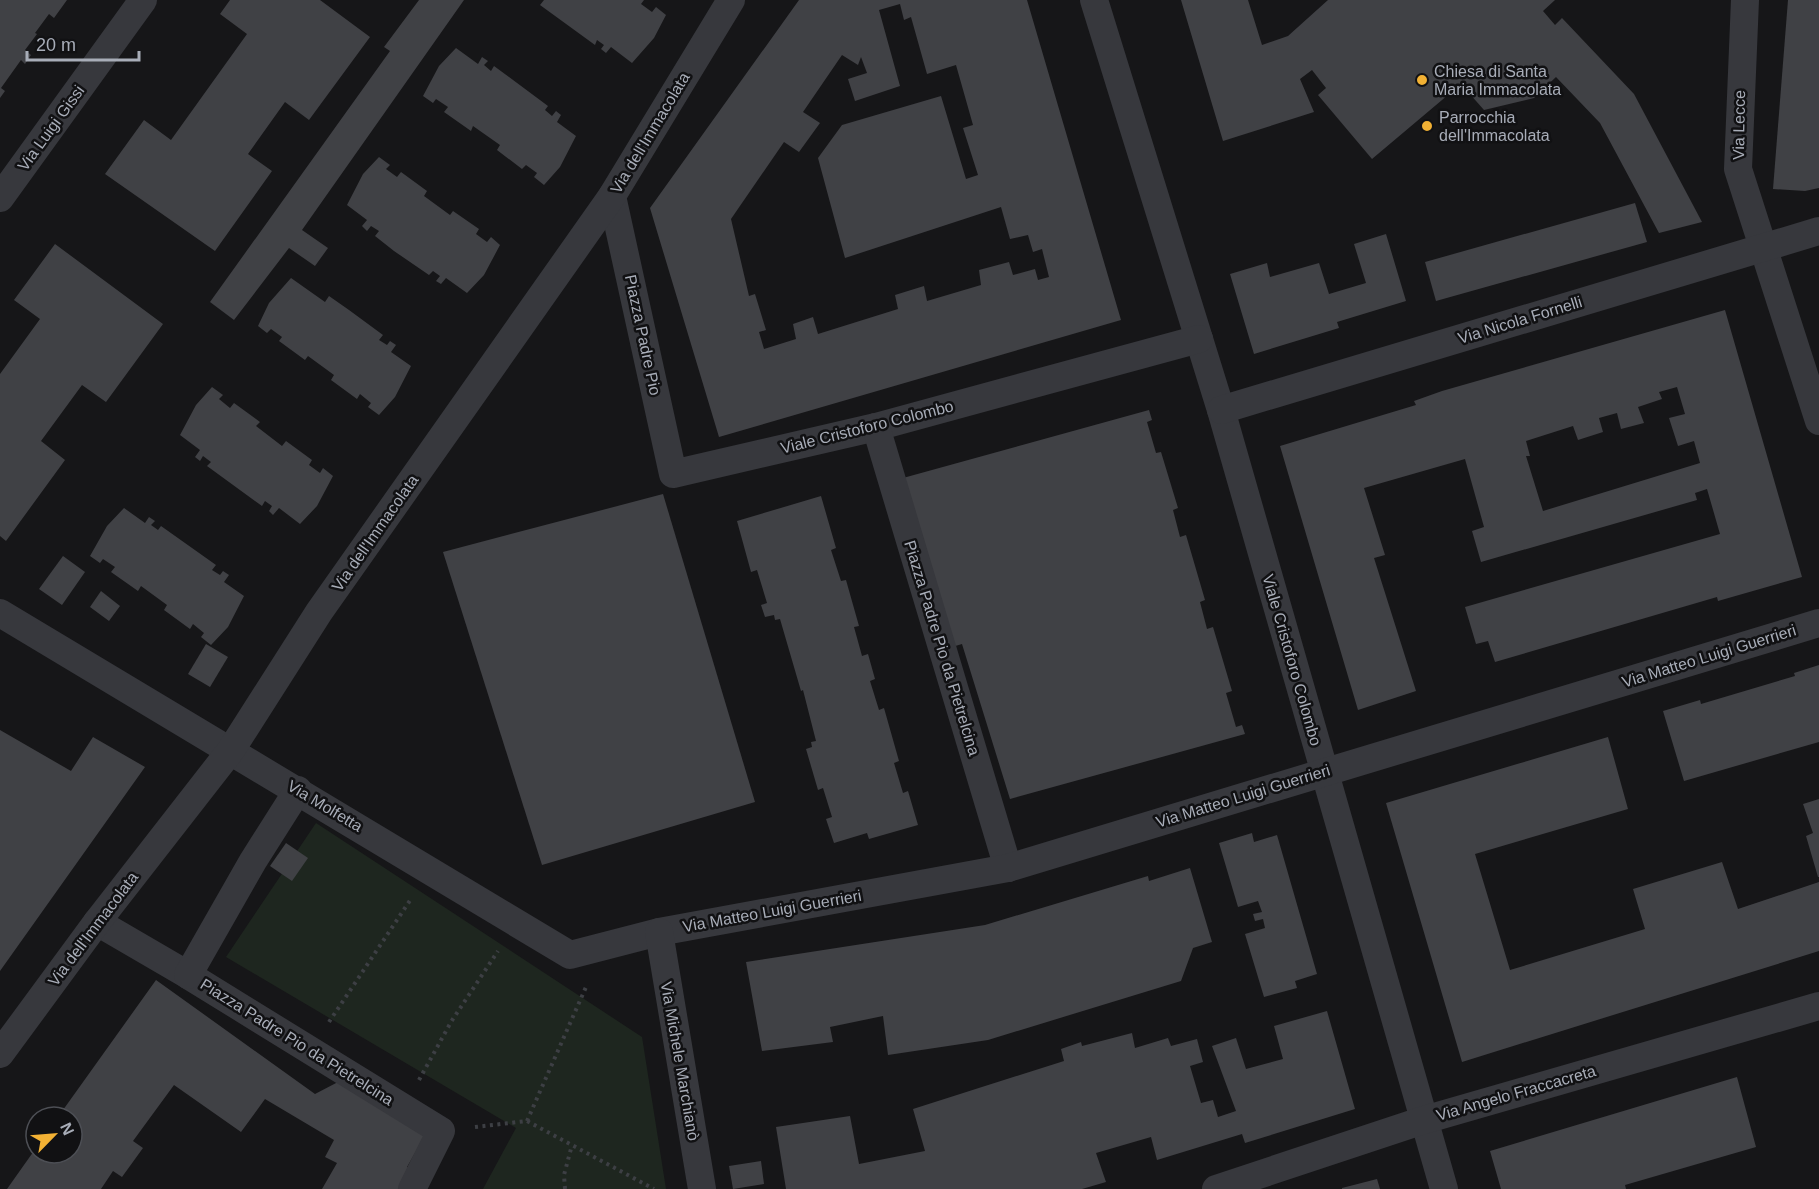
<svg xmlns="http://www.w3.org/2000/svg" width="1819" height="1189" viewBox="0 0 1819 1189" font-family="Helvetica,sans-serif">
	<rect width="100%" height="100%" fill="#161618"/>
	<path fill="#1e261f" d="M 316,823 L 642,1037 L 666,1189 L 483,1189 L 516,1128 L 226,957 Z"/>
	<g fill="#404145" fill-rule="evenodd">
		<path d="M 0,0 L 67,0 L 54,18 L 49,14 L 35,33 L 37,34 L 25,50 L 31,55 L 25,64 L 21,60 L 1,88 L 5,91 L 0,98 Z"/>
		<path d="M 230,0 L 320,0 L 370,37 L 309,120 L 285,102 L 248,154 L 272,171 L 215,251 L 105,174 L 144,120 L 171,140 L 247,34 L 220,14 Z"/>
		<path d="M 419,0 L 464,0 L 302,230 L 328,248 L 315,266 L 289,248 L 234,320 L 210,302 L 390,51 L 384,47 Z"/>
		<path d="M 544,0 L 644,0 L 641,4 L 652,12 L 656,7 L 666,15 L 654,38 L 632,63 L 611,47 L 606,53 L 601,49 L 604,45 L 597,40 L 595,45 L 540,5 Z"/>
		<path d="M 799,0 L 1027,0 L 1121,320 L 719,437 L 650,208 ZM 900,4 L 904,20 L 911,17 L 927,74 L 956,65 L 973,125 L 963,128 L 978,175 L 966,179 L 941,96 L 842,125 L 818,158 L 845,258 L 1001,207 L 1010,239 L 1028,235 L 1033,252 L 1042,249 L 1049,277 L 1038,280 L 1035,269 L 1013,275 L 1009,262 L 979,270 L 981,285 L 927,301 L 924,286 L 895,295 L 898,309 L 818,334 L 813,317 L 793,324 L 796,339 L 764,349 L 759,332 L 766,330 L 755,294 L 749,296 L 731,219 L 784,142 L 799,152 L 820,123 L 803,112 L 842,55 L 858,65 L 861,57 L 867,73 L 848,79 L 855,101 L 900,86 L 879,10 Z"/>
		<path d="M 1181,0 L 1248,0 L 1262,45 L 1288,36 L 1328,0 L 1555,0 L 1543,11 L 1555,25 L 1562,18 L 1634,94 L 1702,222 L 1659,233 L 1600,123 L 1556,77 L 1534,98 L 1484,110 L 1461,84 L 1372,159 L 1318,95 L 1326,88 L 1312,70 L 1300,79 L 1314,112 L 1223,141 Z"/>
		<path d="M 1788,0 L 1819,0 L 1819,188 L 1805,191 L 1773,189 Z"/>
		<path d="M 456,48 L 478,64 L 482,57 L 488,61 L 484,65 L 491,71 L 494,66 L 548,106 L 545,110 L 552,116 L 556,111 L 561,115 L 557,122 L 576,136 L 560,167 L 544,185 L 534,177 L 537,173 L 526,165 L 522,169 L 497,150 L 500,145 L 473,126 L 471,131 L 444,112 L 448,107 L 436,99 L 433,103 L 423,96 L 439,66 Z"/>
		<path d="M 379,157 L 390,165 L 386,169 L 397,177 L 401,172 L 427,191 L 424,196 L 450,215 L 453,211 L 479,229 L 476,234 L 487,242 L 491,237 L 500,245 L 484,275 L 467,293 L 446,278 L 441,284 L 436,281 L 440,276 L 433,271 L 429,275 L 394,251 L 375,236 L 379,231 L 371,226 L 367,231 L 362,226 L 367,220 L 347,205 L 363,174 Z"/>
		<path d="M 1635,203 L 1647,242 L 1436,301 L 1425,262 Z"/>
		<path d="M 1386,234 L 1406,301 L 1337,322 L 1339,328 L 1254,354 L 1230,274 L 1267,263 L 1270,277 L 1319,263 L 1329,294 L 1366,283 L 1354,244 Z"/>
		<path d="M 55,244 L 163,324 L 106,402 L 82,385 L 41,441 L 65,460 L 6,541 L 0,536 L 0,374 L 40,319 L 14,300 Z"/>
		<path d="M 291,278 L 325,302 L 329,296 L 349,310 L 383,335 L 379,340 L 387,345 L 390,341 L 396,345 L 391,352 L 411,366 L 395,397 L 379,415 L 368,407 L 371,403 L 360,394 L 357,399 L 331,380 L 334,375 L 308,356 L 305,360 L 279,341 L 282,337 L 271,329 L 267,333 L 258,326 L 269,303 Z"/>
		<path d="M 1725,310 L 1802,577 L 1718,601 L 1717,597 L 1495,662 L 1488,641 L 1476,644 L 1465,607 L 1720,534 L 1707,489 L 1695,493 L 1697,500 L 1481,562 L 1472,531 L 1484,527 L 1465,459 L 1364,488 L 1385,555 L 1374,558 L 1416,691 L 1358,710 L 1280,446 L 1416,405 L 1414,401 L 1442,391 ZM 1677,387 L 1685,414 L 1669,418 L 1678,446 L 1694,441 L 1700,463 L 1543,511 L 1526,456 L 1530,456 L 1526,441 L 1573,426 L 1578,440 L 1603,432 L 1599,418 L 1617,413 L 1621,429 L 1644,423 L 1638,407 L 1662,399 L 1659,392 Z"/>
		<path d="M 212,387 L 223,395 L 219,399 L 230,408 L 234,403 L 260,422 L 256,426 L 282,446 L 286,441 L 312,460 L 309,465 L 320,473 L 323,468 L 333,476 L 317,506 L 300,524 L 279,508 L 273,515 L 269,511 L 272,506 L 265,501 L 262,506 L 207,466 L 211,462 L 203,456 L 200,461 L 195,457 L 200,450 L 180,435 L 196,405 Z"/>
		<path d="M 1149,410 L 1152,420 L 1147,422 L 1156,453 L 1161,452 L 1178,508 L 1173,510 L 1180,537 L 1186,535 L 1205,600 L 1200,602 L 1207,629 L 1213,627 L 1232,691 L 1226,693 L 1236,727 L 1242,725 L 1245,734 L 1010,799 L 962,644 L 952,647 L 903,478 Z"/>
		<path d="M 663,494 L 755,802 L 542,865 L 443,552 Z"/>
		<path d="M 821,496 L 836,548 L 831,550 L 841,581 L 846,580 L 859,626 L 854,627 L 862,656 L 868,654 L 875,679 L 870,681 L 879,710 L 884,708 L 899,761 L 894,763 L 903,793 L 908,791 L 918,825 L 869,839 L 867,833 L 834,843 L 826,819 L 832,817 L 823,788 L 818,790 L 806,749 L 812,747 L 811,742 L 816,741 L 803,690 L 801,691 L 780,619 L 775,620 L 774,615 L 765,617 L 761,605 L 767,603 L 757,570 L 751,572 L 737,521 Z"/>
		<path d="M 124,508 L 145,523 L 149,517 L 155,521 L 151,525 L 158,530 L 161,526 L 216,565 L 212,570 L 220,575 L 223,571 L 229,575 L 224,582 L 244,596 L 228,627 L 211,645 L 201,637 L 204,633 L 193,624 L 190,629 L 164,610 L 167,605 L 141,586 L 138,591 L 111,572 L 115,567 L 103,559 L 100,563 L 90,556 L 107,526 Z"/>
		<path d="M 63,556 L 85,572 L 62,605 L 39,589 Z"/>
		<path d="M 101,591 L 120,606 L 109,621 L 90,607 Z"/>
		<path d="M 206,644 L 228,657 L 210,687 L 188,674 Z"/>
		<path d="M 1819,665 L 1819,742 L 1684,781 L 1663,711 L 1700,700 L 1701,704 L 1795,676 L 1794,673 Z"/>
		<path d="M 0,730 L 71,771 L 93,737 L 145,767 L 0,971 Z"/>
		<path d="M 1608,737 L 1628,809 L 1475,854 L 1510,970 L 1645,929 L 1633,889 L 1722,862 L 1738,909 L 1819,882 L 1819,951 L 1462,1062 L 1386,803 Z"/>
		<path d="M 1819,799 L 1819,877 L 1818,877 L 1806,836 L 1813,833 L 1803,804 Z"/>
		<path d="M 1252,833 L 1254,842 L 1277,835 L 1317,974 L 1295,981 L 1297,988 L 1264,997 L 1245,934 L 1265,928 L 1263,919 L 1255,921 L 1253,914 L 1262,912 L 1258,901 L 1238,907 L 1219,843 Z"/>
		<path d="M 286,843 L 308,858 L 292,881 L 270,866 Z"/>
		<path d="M 1190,868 L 1212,942 L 1193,948 L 1181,981 L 988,1040 L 888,1055 L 883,1016 L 830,1027 L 833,1042 L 762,1051 L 746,962 L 985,925 L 1148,876 L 1149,881 Z"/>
		<path d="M 156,980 L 315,1094 L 338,1082 L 427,1132 L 407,1167 L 418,1173 L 409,1189 L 322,1189 L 337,1163 L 325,1157 L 334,1140 L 265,1099 L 241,1132 L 174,1085 L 133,1141 L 143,1148 L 122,1177 L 113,1171 L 101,1189 L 7,1189 L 36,1148 L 36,1153 L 72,1153 L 72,1117 L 58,1117 Z"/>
		<path d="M 1327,1011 L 1355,1109 L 1245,1143 L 1242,1134 L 1157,1160 L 1151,1137 L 1096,1153 L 1106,1182 L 1082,1189 L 786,1189 L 776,1127 L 850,1116 L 859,1164 L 925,1151 L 913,1109 L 1064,1061 L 1061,1049 L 1081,1042 L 1082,1046 L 1132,1033 L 1135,1048 L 1168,1038 L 1171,1046 L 1197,1039 L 1203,1062 L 1190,1066 L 1201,1103 L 1213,1100 L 1218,1117 L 1236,1111 L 1212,1046 L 1236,1038 L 1246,1069 L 1283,1059 L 1274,1026 Z"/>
		<path d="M 1737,1077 L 1756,1147 L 1625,1185 L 1626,1189 L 1501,1189 L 1490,1151 Z"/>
		<path d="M 761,1161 L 764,1184 L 733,1189 L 729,1166 Z"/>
		<path d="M 1377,1179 L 1380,1189 L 1342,1189 L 1342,1188 Z"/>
	</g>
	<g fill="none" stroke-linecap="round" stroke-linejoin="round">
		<g stroke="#3d3f44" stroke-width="4" stroke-dasharray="3 4.5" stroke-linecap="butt">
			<path d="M 329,1022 L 411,899"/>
			<path d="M 419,1080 L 451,1022 L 498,951"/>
			<path d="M 527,1121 L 586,987"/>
			<path d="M 475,1127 L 527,1121 L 654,1189"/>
			<path d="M 565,1189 L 564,1175 L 572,1145"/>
		</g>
		<g stroke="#37383d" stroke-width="28">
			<path d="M 1094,0 L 1221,410 L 1444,1189"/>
			<path d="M 1745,0 L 1738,169 L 1819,421"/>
			<path d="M 612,196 L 673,474 L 876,427 L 1199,339"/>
			<path d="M 0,198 L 143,0"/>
			<path d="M 1221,410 L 1819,231"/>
			<path d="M 876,427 L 1008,868"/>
			<path d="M 0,613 L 570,955 L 659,932 L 1008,868 L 1819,623"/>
			<path d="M 97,922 L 188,975 L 441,1131 L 412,1189"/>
			<path d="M 659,932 L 702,1189"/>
			<path d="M 188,975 L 253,861 L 298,790"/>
			<path d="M 0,1054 L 97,922 L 231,750 L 319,612 L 612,196 L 731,0"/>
			<path d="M 1216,1189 L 1424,1120 L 1819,1006"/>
		</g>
	</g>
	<g fill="#f2b134" stroke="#111113" stroke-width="2">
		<circle cx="1422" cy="80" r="6"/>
		<circle cx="1427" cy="126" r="6"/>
	</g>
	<g text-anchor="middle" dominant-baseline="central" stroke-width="5" stroke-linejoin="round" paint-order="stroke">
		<g font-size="16" fill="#a8adb8" stroke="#111113" text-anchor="start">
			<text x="1434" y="71">Chiesa di Santa<tspan x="1434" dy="18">Maria Immacolata</tspan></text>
			<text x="1439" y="117">Parrocchia<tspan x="1439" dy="18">dell'Immacolata</tspan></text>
		</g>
		<g font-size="16" fill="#a8adb8" stroke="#111113">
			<text transform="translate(1739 125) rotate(-89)">Via Lecce</text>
			<text transform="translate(51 128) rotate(-54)">Via Luigi Gissi</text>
			<text transform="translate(650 133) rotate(-59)">Via dell'Immacolata</text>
			<text transform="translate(1520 320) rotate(-17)">Via Nicola Fornelli</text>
			<text transform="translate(643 335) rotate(78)">Piazza Padre Pio</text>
			<text transform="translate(867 427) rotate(-14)">Viale Cristoforo Colombo</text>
			<text transform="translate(375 533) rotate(-55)">Via dell'Immacolata</text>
			<text transform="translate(942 648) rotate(73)">Piazza Padre Pio da Pietrelcina</text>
			<text transform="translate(1709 656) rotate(-17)">Via Matteo Luigi Guerrieri</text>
			<text transform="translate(1292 660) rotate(74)">Viale Cristoforo Colombo</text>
			<text transform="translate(1243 796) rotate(-17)">Via Matteo Luigi Guerrieri</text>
			<text transform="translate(325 806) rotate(31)">Via Molfetta</text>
			<text transform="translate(772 911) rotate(-10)">Via Matteo Luigi Guerrieri</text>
			<text transform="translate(93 929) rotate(-53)">Via dell'Immacolata</text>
			<text transform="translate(297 1042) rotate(32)">Piazza Padre Pio da Pietrelcina</text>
			<text transform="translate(680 1061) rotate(80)">Via Michele Marchianò</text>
			<text transform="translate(1516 1093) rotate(-16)">Via Angelo Fraccacreta</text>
		</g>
	</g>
	<g transform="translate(54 1135) rotate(65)"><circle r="28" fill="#111113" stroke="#4d4f55" stroke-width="1.5"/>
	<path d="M0-4.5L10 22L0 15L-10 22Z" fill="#f2b134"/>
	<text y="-9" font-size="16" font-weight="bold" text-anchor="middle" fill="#a8adb8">N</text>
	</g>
	<path d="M27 51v9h112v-9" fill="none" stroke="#a8adb8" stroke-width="3"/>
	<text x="36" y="51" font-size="18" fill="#a8adb8" stroke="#111113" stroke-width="4.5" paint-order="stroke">20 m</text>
</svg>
